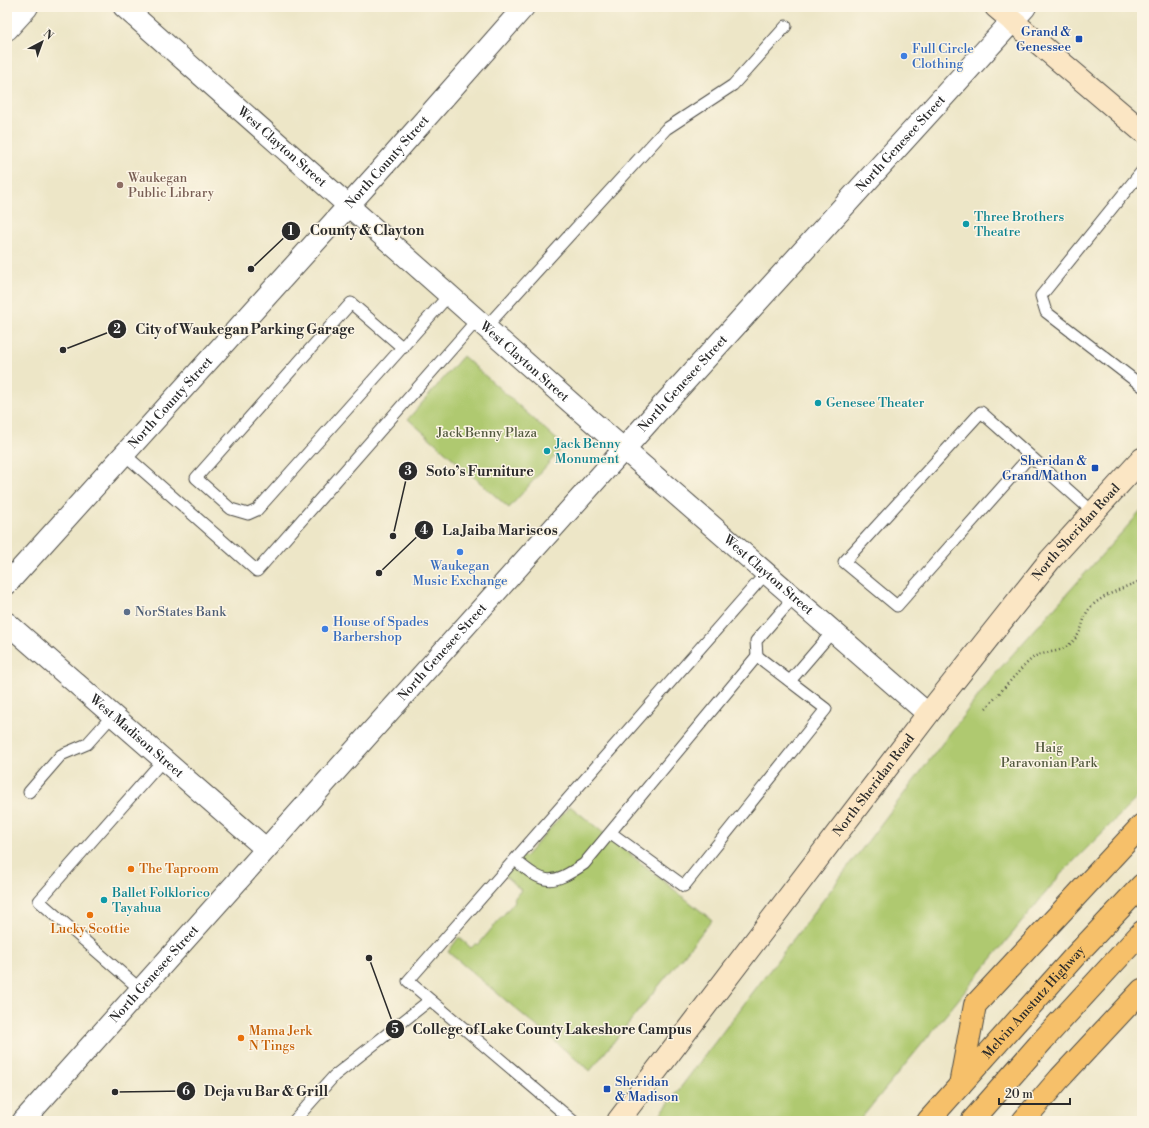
<svg xmlns="http://www.w3.org/2000/svg" width="1149" height="1128" viewBox="0 0 1149 1128" font-family="'Libre Bodoni',serif">
	<rect width="100%" height="100%" fill="#fcf5e5"/>
	<filter id="ink" filterUnits="userSpaceOnUse"><feTurbulence type="fractalNoise" baseFrequency=".025" numOctaves="2"/><feDisplacementMap in="SourceGraphic" scale="8" xChannelSelector="R" yChannelSelector="G"/><feConvolveMatrix kernelMatrix="1 2 1 2 8 2 1 2 1" color-interpolation-filters="sRGB"/></filter>
	<filter id="wash" filterUnits="userSpaceOnUse"><feTurbulence type="fractalNoise" baseFrequency=".012" numOctaves="4" result="noise"/><feDisplacementMap in="SourceGraphic" scale="16" xChannelSelector="R" yChannelSelector="G"/><feGaussianBlur stdDeviation="0.9" result="paint"/><feColorMatrix in="noise" values="0 0 0 0 0 0 0 0 0 0 0 0 0 0 0 0 0 1.4 0 .05"/><feComposite in="paint" operator="in"/></filter>
	<g filter="url(#wash)">
		<rect width="100%" height="100%" fill="#ede6c7"/>
		<g fill="#afc96f" stroke="#6d7a4d">
			<path d="M 463,356 L 564,446 L 509,508 L 408,419 Z"/>
			<path d="M 1142,510 L 1142,793 L 1061,874 L 859,1121 L 655,1121 L 995,674 Z"/>
			<path d="M 570,806 L 712,920 L 590,1071 L 448,952 L 459,937 L 471,948 L 476,943 L 478,945 L 515,901 L 514,899 L 521,890 L 504,875 L 522,855 L 525,857 Z"/>
		</g>
	</g>
	<g filter="url(#ink)">
		<g fill="none" stroke-linecap="round" stroke-linejoin="round">
			<g stroke="#484742" stroke-width="13">
				<g id="service">
					<path d="M 1142,171 L 1041,296 L 1046,312 L 1142,386"/>
					<path d="M 486,327 L 666,129 L 733,85 L 786,26"/>
					<path d="M 403,348 L 351,303 L 196,478 L 231,509 L 248,514 L 257,510 L 449,295"/>
					<path d="M 124,454 L 257,571 L 477,320"/>
					<path d="M 1030,456 L 897,606 L 844,562 L 981,412 L 1093,512"/>
					<path d="M 757,656 L 756,641 L 794,597"/>
					<path d="M 790,681 L 833,631"/>
					<path d="M 29,792 L 61,755 L 87,744 L 113,715"/>
					<path d="M 515,860 C 545,885 551,886 584,864 L 757,656 L 826,709 L 684,886 L 611,833"/>
					<path d="M 141,990 L 39,901 L 164,759"/>
					<path d="M 294,1121 L 334,1076 L 430,1000"/>
					<path d="M 573,1121 L 408,981 L 766,573"/>
				</g>
			</g>
			<g stroke="#484742" stroke-width="23">
				<g id="minor">
					<path id="s1" d="M 124,7 L 587,417 L 928,714"/>
					<path id="s2" d="M 7,584 L 376,175 L 524,7"/>
					<path id="s3" d="M 7,623 L 266,849"/>
					<path id="s4" d="M 23,1121 L 624,449"/>
				</g>
			</g>
			<g stroke="#484742" stroke-width="24">
				<g id="tertiary">
					<path d="M 7,29 L 27,7"/>
					<path id="s5" d="M 624,449 L 656,413 L 1025,7"/>
				</g>
			</g>
			<g stroke="#484742" stroke-width="24">
				<g id="secondary">
					<path d="M 996,7 L 1142,131"/>
					<path id="s6" d="M 618,1121 L 928,714 L 1050,560 L 1142,459"/>
				</g>
			</g>
			<g stroke="#484742" stroke-width="24">
				<g id="trunk">
					<path d="M 960,1085 L 975,1005 L 1142,825"/>
					<path id="s7" d="M 928,1121 L 1075,956 L 1142,885"/>
					<path d="M 972,1121 L 1043,1040 L 1142,932"/>
					<path d="M 1023,1121 L 1060,1078 L 1142,990"/>
				</g>
			</g>
			<path stroke="#484742" stroke-width="2.5" stroke-dasharray="1 3" stroke-linecap="butt" d="M 986,708 C 996,698 1026,661 1036,656 C 1048,651 1060,653 1070,644 C 1083,633 1081,624 1087,612 C 1096,597 1126,587 1142,580"/>
			<use href="#service" stroke="#fff" stroke-width="11"/>
			<use href="#minor" stroke="#fff" stroke-width="21"/>
			<use href="#tertiary" stroke="#fff" stroke-width="22"/>
			<use href="#secondary" stroke="#fbe6c4" stroke-width="22"/>
			<use href="#trunk" stroke="#f6c06b" stroke-width="22"/>
		</g>
	</g>
	<g fill="#1a4fb4" stroke="#fcf5e5" stroke-width="1.5">
		<rect x="1075" y="35" width="8" height="8" rx="2"/>
		<rect x="1091" y="464" width="8" height="8" rx="2"/>
		<rect x="603" y="1085" width="8" height="8" rx="2"/>
	</g>
	<g fill="#3f7fe0" stroke="#fcf5e5" stroke-width="1.5">
		<circle cx="904" cy="56" r="4"/>
		<circle cx="460" cy="552" r="4"/>
		<circle cx="325" cy="629" r="4"/>
	</g>
	<circle fill="#8d6e63" stroke="#fcf5e5" stroke-width="1.5" cx="120" cy="185" r="4"/>
	<g fill="#0f9aa8" stroke="#fcf5e5" stroke-width="1.5">
		<circle cx="966" cy="224" r="4"/>
		<circle cx="818" cy="403" r="4"/>
		<circle cx="547" cy="451" r="4"/>
		<circle cx="104" cy="900" r="4"/>
	</g>
	<circle fill="#5c6f8a" stroke="#fcf5e5" stroke-width="1.5" cx="127" cy="612" r="4"/>
	<g fill="#e8710a" stroke="#fcf5e5" stroke-width="1.5">
		<circle cx="131" cy="869" r="4"/>
		<circle cx="90" cy="915" r="4"/>
		<circle cx="241" cy="1038" r="4"/>
	</g>
	<g text-anchor="middle" dominant-baseline="central" stroke-width="3" stroke-linejoin="round" paint-order="stroke">
		<g font-size="13" fill="#164399" stroke="#fcf5e5" text-anchor="end">
			<text x="1071" y="32">Grand &amp;<tspan x="1071" dy="15">Genessee</tspan></text>
			<text x="1087" y="461">Sheridan &amp;<tspan x="1087" dy="15">Grand/Mathon</tspan></text>
			<text x="615" y="1082" text-anchor="start">Sheridan<tspan x="615" dy="15">&amp; Madison</tspan></text>
		</g>
		<g font-size="13" fill="#366cbe" stroke="#fcf5e5" text-anchor="start">
			<text x="912" y="49">Full Circle<tspan x="912" dy="15">Clothing</tspan></text>
			<text x="460" y="566" text-anchor="middle">Waukegan<tspan x="460" dy="15">Music Exchange</tspan></text>
			<text x="333" y="622">House of Spades<tspan x="333" dy="15">Barbershop</tspan></text>
		</g>
		<g font-size="13" fill="#2b2b2b" stroke="#fcf5e5">
			<text stroke="none"><textPath href="#s5" startOffset="412">North Genesee Street</textPath></text>
			<text stroke="none"><textPath href="#s1" startOffset="211">West Clayton Street</textPath></text>
			<text stroke="none"><textPath href="#s2" startOffset="568">North County Street</textPath></text>
			<text stroke="none"><textPath href="#s1" startOffset="535">West Clayton Street</textPath></text>
			<text stroke="none"><textPath href="#s5" startOffset="88">North Genesee Street</textPath></text>
			<text stroke="none"><textPath href="#s2" startOffset="244">North County Street</textPath></text>
			<text stroke="none"><textPath href="#s6" startOffset="746">North Sheridan Road</textPath></text>
			<text stroke="none"><textPath href="#s1" startOffset="859">West Clayton Street</textPath></text>
			<text stroke="none"><textPath href="#s4" startOffset="629">North Genesee Street</textPath></text>
			<text stroke="none"><textPath href="#s3" startOffset="172">West Madison Street</textPath></text>
			<text stroke="none"><textPath href="#s6" startOffset="422">North Sheridan Road</textPath></text>
			<text stroke="none"><textPath href="#s4" startOffset="197">North Genesee Street</textPath></text>
			<text stroke="none"><textPath href="#s7" startOffset="159">Melvin Amstutz Highway</textPath></text>
		</g>
		<g font-size="13" fill="#785e54" stroke="#fcf5e5" text-anchor="start">
			<text x="128" y="178">Waukegan<tspan x="128" dy="15">Public Library</tspan></text>
		</g>
		<g font-size="13" fill="#0d838f" stroke="#fcf5e5" text-anchor="start">
			<text x="974" y="217">Three Brothers<tspan x="974" dy="15">Theatre</tspan></text>
			<text x="826" y="403">Genesee Theater</text>
			<text x="555" y="444">Jack Benny<tspan x="555" dy="15">Monument</tspan></text>
			<text x="112" y="893">Ballet Folklorico<tspan x="112" dy="15">Tayahua</tspan></text>
		</g>
		<g font-size="13" fill="#535a3f" stroke="#fcf5e5">
			<text x="487" y="433">Jack Benny Plaza</text>
			<text x="1049" y="748">Haig<tspan x="1049" dy="15">Paravonian Park</tspan></text>
		</g>
		<g font-size="13" fill="#4e5e75" stroke="#fcf5e5" text-anchor="start">
			<text x="135" y="612">NorStates Bank</text>
		</g>
		<g font-size="13" fill="#c56008" stroke="#fcf5e5" text-anchor="start">
			<text x="139" y="869">The Taproom</text>
			<text x="90" y="929" text-anchor="middle">Lucky Scottie</text>
			<text x="249" y="1031">Mama Jerk<tspan x="249" dy="15">N Tings</tspan></text>
		</g>
	</g>
	<path fill="none" stroke="#2b2b2b" stroke-width="1.5" d="M251 269L291 231M63 350L117 329M393 536L408 471M379 573L424 530M369 958L395 1029M115 1092L186 1091"/>
	<g fill="#2b2b2b" stroke="#fcf5e5" stroke-width="1.5">
		<circle cx="251" cy="269" r="4"/>
		<circle cx="63" cy="350" r="4"/>
		<circle cx="393" cy="536" r="4"/>
		<circle cx="379" cy="573" r="4"/>
		<circle cx="369" cy="958" r="4"/>
		<circle cx="115" cy="1092" r="4"/>
		<circle cx="291" cy="231" r="10"/>
		<circle cx="117" cy="329" r="10"/>
		<circle cx="408" cy="471" r="10"/>
		<circle cx="424" cy="530" r="10"/>
		<circle cx="395" cy="1029" r="10"/>
		<circle cx="186" cy="1091" r="10"/>
	</g>
	<g font-size="12" text-anchor="middle" font-weight="bold" fill="#fff">
		<text x="291" y="235">1</text>
		<text x="117" y="333">2</text>
		<text x="408" y="475">3</text>
		<text x="424" y="534">4</text>
		<text x="395" y="1033">5</text>
		<text x="186" y="1095">6</text>
	</g>
	<g font-size="14" text-anchor="middle" font-weight="bold" fill="#2b2b2b" stroke="#fcf5e5" stroke-width="3" stroke-linejoin="round" paint-order="stroke">
		<text x="367" y="235">County &amp; Clayton</text>
		<text x="245" y="334">City of Waukegan Parking Garage</text>
		<text x="480" y="476">Soto’s Furniture</text>
		<text x="500" y="535">La Jaiba Mariscos</text>
		<text x="552" y="1034">College of Lake County Lakeshore Campus</text>
		<text x="266" y="1096">Deja vu Bar &amp; Grill</text>
	</g>
	<rect width="1149" height="1128" fill="none" stroke="#fcf5e5" stroke-width="24"/>
	<g transform="translate(42 42) rotate(41)" stroke="#fcf5e5" stroke-width="3" paint-order="stroke">
	<path d="M0-3L7 15L0 10L-7 15Z" fill="#2b2b2b"/>
	<text y="-6" font-size="11" font-weight="bold" text-anchor="middle" fill="#2b2b2b">N</text>
	</g>
	<path d="M999 1098v6h71v-6" fill="none" stroke="#2b2b2b" stroke-width="2"/>
	<text x="1005" y="1098" font-size="12" fill="#2b2b2b" stroke="#fcf5e5" stroke-width="3" paint-order="stroke">20 m</text>
</svg>
